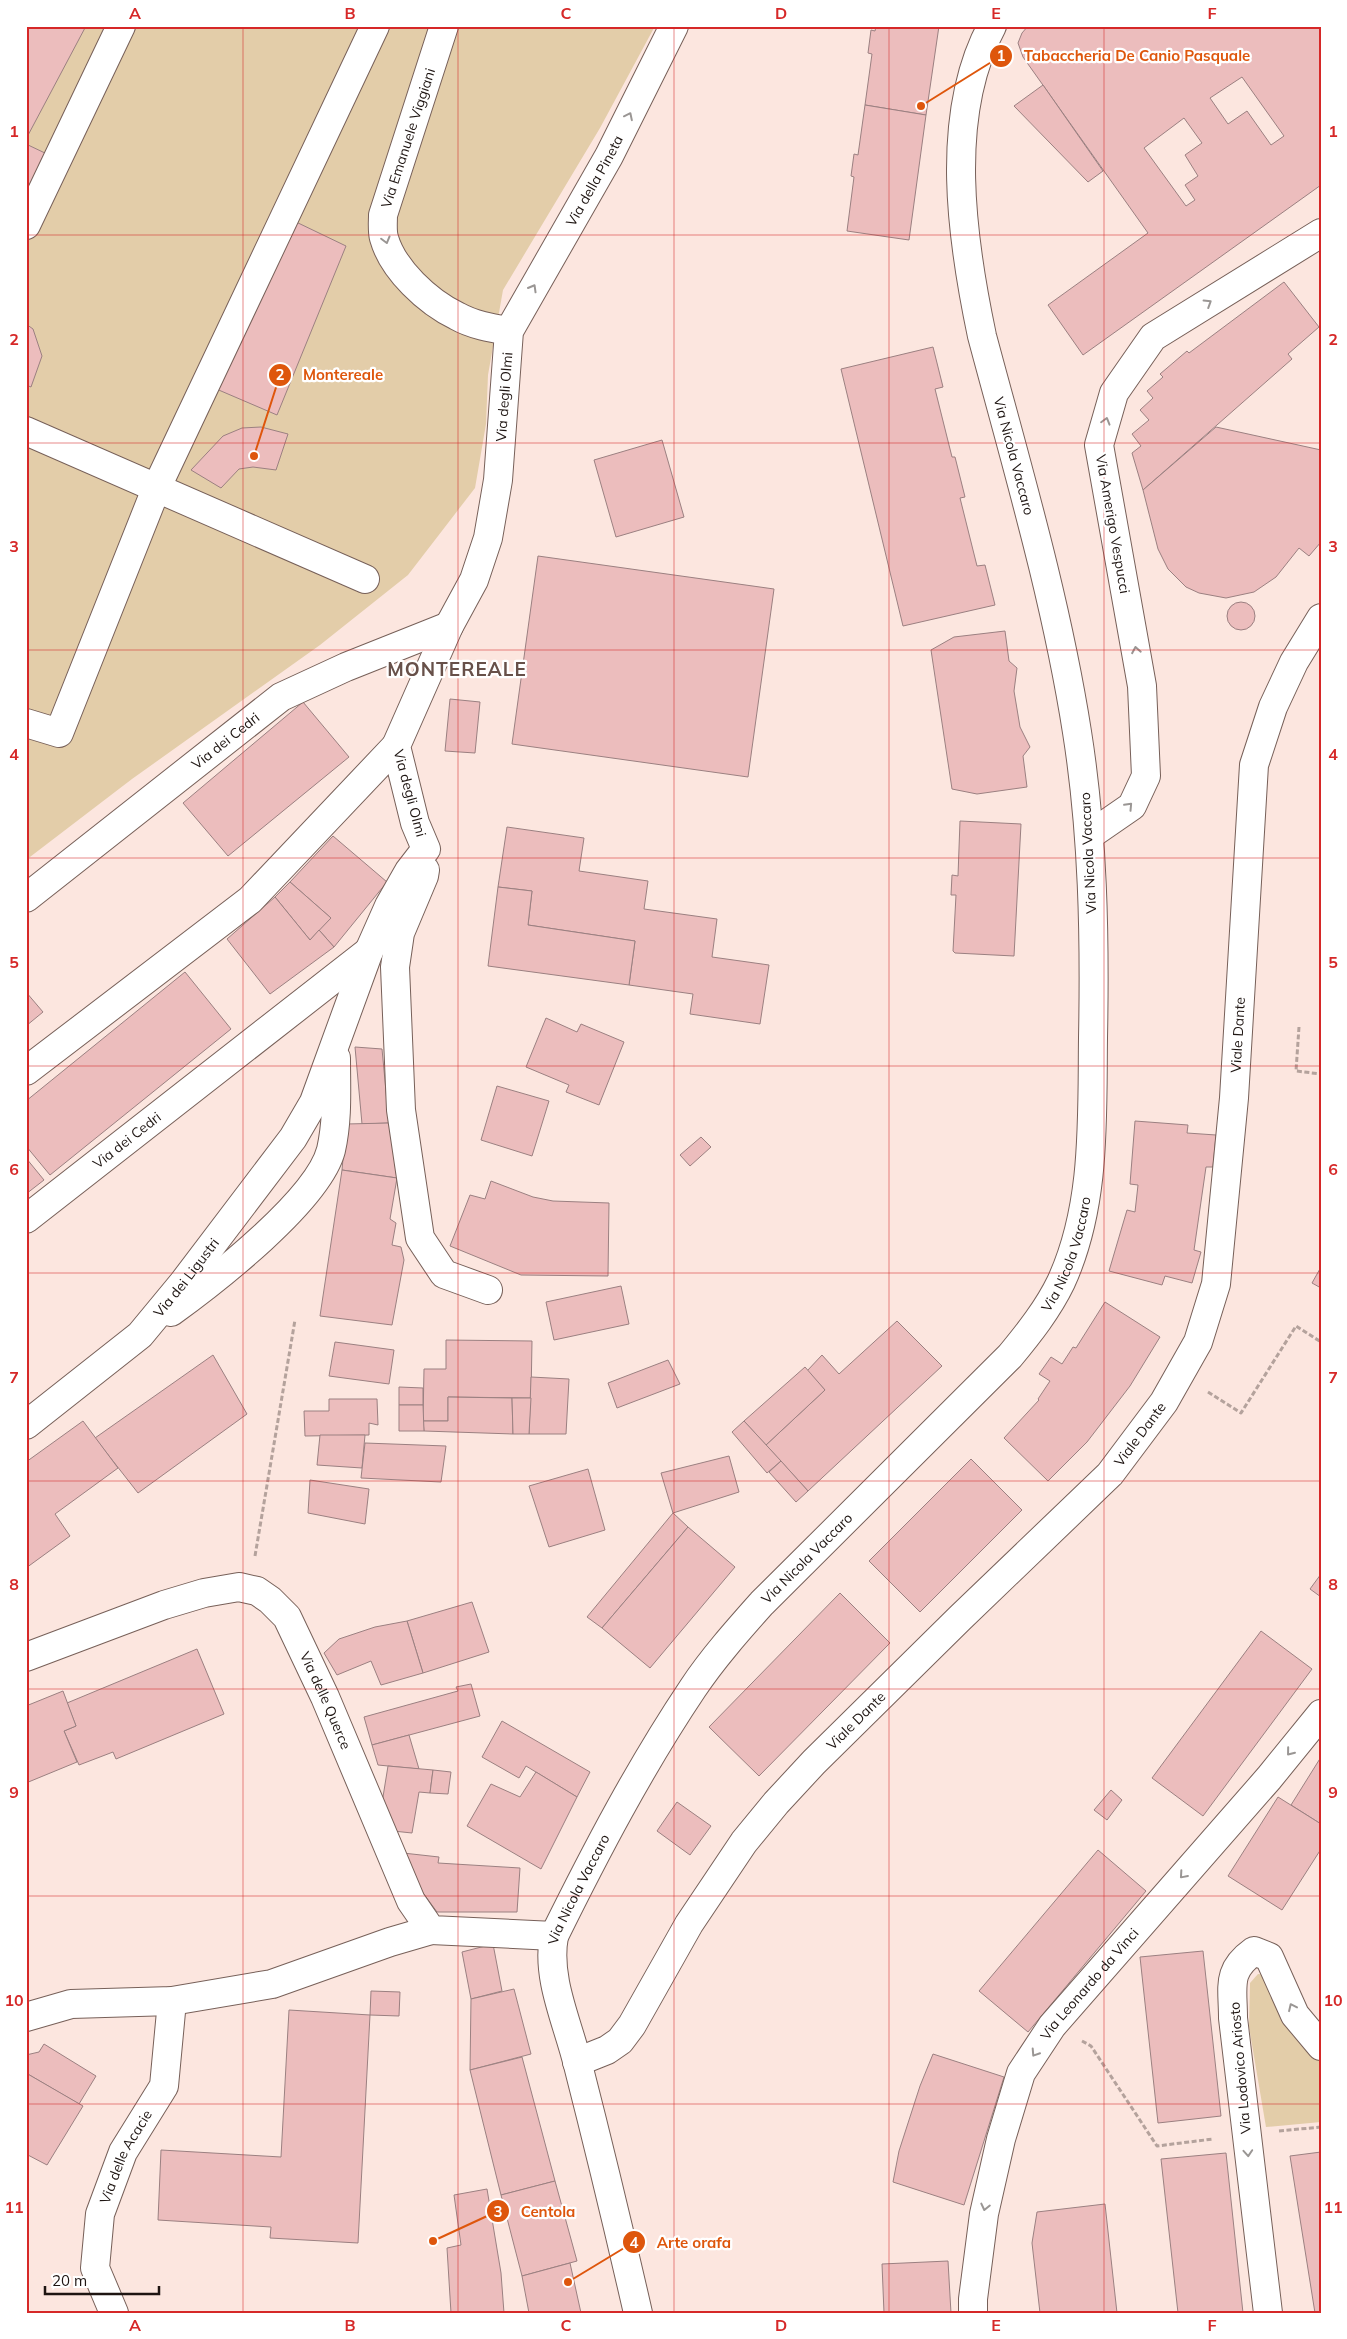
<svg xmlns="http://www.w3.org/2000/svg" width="1347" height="2339" viewBox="0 0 1347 2339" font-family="Mulish,sans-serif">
	<rect width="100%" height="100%" fill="#fce6df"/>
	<g fill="#e3cda9">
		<path d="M 26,26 L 655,26 L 600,128 L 503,290 L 488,375 L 486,424 L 475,488 L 408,575 L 320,645 L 132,779 L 26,860 Z"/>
		<path d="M 1258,1974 L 1266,1975 L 1321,2055 L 1321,2122 L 1266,2127 L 1249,2027 L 1250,1983 Z"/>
	</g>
	<g fill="#ecbdbd" stroke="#9b8081" fill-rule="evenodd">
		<path d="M 26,26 L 86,26 L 26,139 Z"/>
		<path d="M 876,26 L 939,26 L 926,115 L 865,105 L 872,54 L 868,53 L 871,30 L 875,31 Z"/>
		<path d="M 1028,26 L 1321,26 L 1321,185 L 1083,355 L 1048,305 L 1148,233 L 1023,57 L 1018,43 L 1022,33 ZM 1242,77 L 1284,136 L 1271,145 L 1247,111 L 1228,124 L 1210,98 ZM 1184,118 L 1202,143 L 1185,155 L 1198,176 L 1185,185 L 1195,200 L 1186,206 L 1144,148 Z"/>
		<path d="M 1043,85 L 1103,171 L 1088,182 L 1014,106 Z"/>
		<path d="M 865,105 L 926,115 L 909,240 L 847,231 L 854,177 L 851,176 L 854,154 L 858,155 Z"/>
		<path d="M 26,144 L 47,154 L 26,195 Z"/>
		<path d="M 294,221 L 346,246 L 277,415 L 214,388 Z"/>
		<path d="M 1284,282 L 1319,327 L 1288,354 L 1292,359 L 1143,490 L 1132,453 L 1141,446 L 1132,434 L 1149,420 L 1140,410 L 1153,398 L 1147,391 L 1163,377 L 1160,374 L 1187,351 L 1189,353 Z"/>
		<path d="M 26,324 L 33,329 L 42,356 L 31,387 L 26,385 Z"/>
		<path d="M 933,347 L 943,387 L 935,389 L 952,457 L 955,457 L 965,497 L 960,498 L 977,566 L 985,565 L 995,605 L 903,626 L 841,369 Z"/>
		<path d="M 261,427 L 288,434 L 276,470 L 253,467 L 239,469 L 221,488 L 191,470 L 223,436 L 242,428 Z"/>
		<path d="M 1216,427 L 1321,450 L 1321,542 L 1309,556 L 1299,548 L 1276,577 L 1254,592 L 1226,598 L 1199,593 L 1186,587 L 1168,569 L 1158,549 L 1143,490 Z"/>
		<path d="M 662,440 L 684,517 L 616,537 L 594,460 Z"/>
		<path d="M 538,556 L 774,589 L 748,777 L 512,744 Z"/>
		<circle cx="1241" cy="616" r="14"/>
		<path d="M 1005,631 L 1009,661 L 1017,668 L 1014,691 L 1020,727 L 1030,747 L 1023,756 L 1027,787 L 977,794 L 952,789 L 931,650 L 954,637 Z"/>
		<path d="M 450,699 L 480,702 L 475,753 L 445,751 Z"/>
		<path d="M 303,702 L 349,757 L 228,856 L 183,803 Z"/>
		<path d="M 960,821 L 1021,824 L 1014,956 L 955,953 L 953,951 L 956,895 L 951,895 L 952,875 L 958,876 Z"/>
		<path d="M 507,827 L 584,838 L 579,871 L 648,881 L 644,909 L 717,919 L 712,957 L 769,965 L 760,1024 L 690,1014 L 693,994 L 629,985 L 635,941 L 528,925 L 532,891 L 498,887 Z"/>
		<path d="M 333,836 L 387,882 L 334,947 L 319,930 L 331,918 L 290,882 Z"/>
		<path d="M 290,882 L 331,918 L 310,940 L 275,897 Z"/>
		<path d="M 498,887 L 532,891 L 528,925 L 635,941 L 629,985 L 488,966 Z"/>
		<path d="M 275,897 L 310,940 L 319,930 L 334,947 L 270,994 L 227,939 Z"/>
		<path d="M 185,972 L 231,1029 L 50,1175 L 26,1146 L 26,1101 Z"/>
		<path d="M 26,992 L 43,1012 L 26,1026 Z"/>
		<path d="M 546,1018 L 577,1032 L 581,1024 L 624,1042 L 599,1105 L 566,1092 L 569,1085 L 526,1067 Z"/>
		<path d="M 355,1047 L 382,1049 L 389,1123 L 362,1124 Z"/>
		<path d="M 497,1086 L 549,1101 L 532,1156 L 481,1140 Z"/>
		<path d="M 1135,1121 L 1188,1125 L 1187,1133 L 1216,1135 L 1213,1167 L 1206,1167 L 1194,1250 L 1201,1252 L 1192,1283 L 1165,1276 L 1162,1285 L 1109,1271 L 1127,1210 L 1135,1212 L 1138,1185 L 1130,1184 Z"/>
		<path d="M 389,1123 L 397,1178 L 342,1170 L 346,1124 Z"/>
		<path d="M 701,1137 L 711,1147 L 690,1166 L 680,1155 Z"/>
		<path d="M 26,1158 L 44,1180 L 26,1194 Z"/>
		<path d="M 342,1170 L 397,1178 L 390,1219 L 396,1223 L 392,1245 L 401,1247 L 404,1260 L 392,1325 L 320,1316 Z"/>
		<path d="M 491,1181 L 533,1197 L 553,1201 L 609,1203 L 608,1276 L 521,1275 L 450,1246 L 470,1195 L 485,1199 Z"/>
		<path d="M 1321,1267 L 1321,1288 L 1312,1283 Z"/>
		<path d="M 621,1286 L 629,1324 L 554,1340 L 546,1302 Z"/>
		<path d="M 1105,1302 L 1160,1337 L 1130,1386 L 1087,1442 L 1048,1481 L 1004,1438 L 1039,1400 L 1038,1399 L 1050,1381 L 1039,1374 L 1051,1357 L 1062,1364 L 1073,1347 L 1076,1348 Z"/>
		<path d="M 897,1321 L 942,1366 L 808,1491 L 766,1445 L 825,1390 L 807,1371 L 822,1355 L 839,1374 Z"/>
		<path d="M 446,1340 L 532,1341 L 531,1398 L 448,1397 L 448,1421 L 423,1421 L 424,1369 L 446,1369 Z"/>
		<path d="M 335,1342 L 394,1350 L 389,1384 L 329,1376 Z"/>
		<path d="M 213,1355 L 247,1414 L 138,1493 L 95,1438 Z"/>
		<path d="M 668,1360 L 680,1384 L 617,1408 L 608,1383 Z"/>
		<path d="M 805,1367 L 825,1390 L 766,1445 L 744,1421 Z"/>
		<path d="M 531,1377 L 569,1379 L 566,1434 L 529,1434 Z"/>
		<path d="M 399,1387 L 423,1388 L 423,1405 L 399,1405 Z"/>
		<path d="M 448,1397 L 512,1398 L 513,1434 L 424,1431 L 423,1421 L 448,1421 Z"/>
		<path d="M 512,1398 L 531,1398 L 529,1434 L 513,1434 Z"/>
		<path d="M 329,1399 L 377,1399 L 378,1425 L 369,1423 L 369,1435 L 305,1436 L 304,1411 L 329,1411 Z"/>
		<path d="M 399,1405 L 423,1405 L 424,1431 L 399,1431 Z"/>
		<path d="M 83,1421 L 118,1468 L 55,1514 L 70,1536 L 26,1568 L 26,1462 Z"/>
		<path d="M 744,1421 L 781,1461 L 767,1473 L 732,1432 Z"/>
		<path d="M 320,1435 L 365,1435 L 362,1468 L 317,1465 Z"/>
		<path d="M 365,1443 L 446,1446 L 441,1482 L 361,1478 Z"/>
		<path d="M 729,1456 L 739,1492 L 673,1513 L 661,1473 Z"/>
		<path d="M 971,1459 L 1022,1510 L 920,1612 L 869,1561 Z"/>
		<path d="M 781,1461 L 808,1491 L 796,1502 L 769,1472 Z"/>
		<path d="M 588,1469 L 605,1530 L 549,1547 L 529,1486 Z"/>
		<path d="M 310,1480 L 369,1489 L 365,1524 L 308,1513 Z"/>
		<path d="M 673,1513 L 688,1527 L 602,1628 L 587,1617 Z"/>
		<path d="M 688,1527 L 735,1567 L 650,1668 L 602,1628 Z"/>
		<path d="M 1321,1574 L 1321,1597 L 1310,1589 Z"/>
		<path d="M 840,1593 L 890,1643 L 759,1776 L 709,1727 Z"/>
		<path d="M 472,1602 L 489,1652 L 423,1673 L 407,1621 Z"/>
		<path d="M 407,1621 L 423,1673 L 381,1685 L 371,1661 L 337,1675 L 324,1653 L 339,1639 L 375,1627 Z"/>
		<path d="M 1261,1631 L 1312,1669 L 1203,1816 L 1152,1778 Z"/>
		<path d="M 197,1649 L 224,1714 L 116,1759 L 113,1752 L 79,1765 L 64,1731 L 76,1726 L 67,1703 Z"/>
		<path d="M 471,1684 L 480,1716 L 372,1745 L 364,1717 L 458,1691 L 456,1687 Z"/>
		<path d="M 63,1691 L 76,1726 L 64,1731 L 77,1762 L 26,1783 L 26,1706 Z"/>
		<path d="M 502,1721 L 590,1772 L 577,1797 L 526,1766 L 519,1778 L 482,1757 Z"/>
		<path d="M 409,1735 L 419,1769 L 378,1765 L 372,1745 Z"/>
		<path d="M 1321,1757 L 1321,1824 L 1291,1805 Z"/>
		<path d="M 388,1766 L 433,1770 L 430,1793 L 419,1792 L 412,1833 L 393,1831 L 382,1803 Z"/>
		<path d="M 433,1770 L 451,1772 L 448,1794 L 430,1793 Z"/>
		<path d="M 536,1772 L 577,1797 L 541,1869 L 467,1826 L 491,1784 L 520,1797 Z"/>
		<path d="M 1111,1790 L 1122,1800 L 1107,1820 L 1094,1810 Z"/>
		<path d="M 1278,1797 L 1321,1824 L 1321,1849 L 1282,1910 L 1228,1876 Z"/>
		<path d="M 677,1802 L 711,1826 L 690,1855 L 657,1831 Z"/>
		<path d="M 1098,1850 L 1146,1891 L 1028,2032 L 979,1991 Z"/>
		<path d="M 403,1853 L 439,1857 L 438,1863 L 520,1868 L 517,1912 L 437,1912 L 413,1879 Z"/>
		<path d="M 493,1944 L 502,1991 L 471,1999 L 462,1952 Z"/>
		<path d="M 1203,1951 L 1221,2116 L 1158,2123 L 1140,1957 Z"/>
		<path d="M 514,1989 L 531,2054 L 470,2070 L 471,1999 Z"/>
		<path d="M 371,1991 L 400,1992 L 399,2016 L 370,2015 Z"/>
		<path d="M 289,2010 L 370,2015 L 358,2243 L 270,2238 L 271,2227 L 158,2220 L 161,2150 L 281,2157 Z"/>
		<path d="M 44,2044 L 96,2076 L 79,2104 L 26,2073 L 26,2055 L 39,2052 Z"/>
		<path d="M 933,2054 L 1004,2077 L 964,2205 L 893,2182 L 899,2151 L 920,2086 Z"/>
		<path d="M 522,2057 L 555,2181 L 501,2195 L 470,2070 Z"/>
		<path d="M 26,2073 L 83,2106 L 47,2165 L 26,2154 Z"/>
		<path d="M 1321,2152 L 1321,2313 L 1315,2313 L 1290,2156 Z"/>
		<path d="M 1226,2153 L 1243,2313 L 1178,2313 L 1161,2159 Z"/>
		<path d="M 555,2181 L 577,2261 L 522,2276 L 501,2195 Z"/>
		<path d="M 487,2189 L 501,2273 L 504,2313 L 451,2313 L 447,2248 L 461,2245 L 454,2195 Z"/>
		<path d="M 1105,2204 L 1117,2313 L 1040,2313 L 1032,2243 L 1037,2212 Z"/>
		<path d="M 948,2261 L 951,2313 L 884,2313 L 882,2264 Z"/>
		<path d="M 570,2263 L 581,2313 L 529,2313 L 522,2276 Z"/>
	</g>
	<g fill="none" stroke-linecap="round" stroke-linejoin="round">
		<g stroke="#776059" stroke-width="30">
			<g id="pedestrian">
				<path d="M 26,431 L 365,579"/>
				<path d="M 26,723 L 59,733 L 156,489 L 375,26"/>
			</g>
		</g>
		<g stroke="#776059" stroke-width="30">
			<g id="minor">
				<path d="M 444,26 L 383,215 C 383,222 382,231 384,238 C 393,270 428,302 457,316 C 473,325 491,328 509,331"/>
				<path d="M 26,225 L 121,26"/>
				<path d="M 1090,835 L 1132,806 L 1146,776 L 1142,686 L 1099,445 L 1114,393 L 1153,337 L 1321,233"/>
				<path d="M 425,870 L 424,876 L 400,933 L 395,967 L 401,1110 L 420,1238 L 444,1274 L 488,1290"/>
				<path id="s1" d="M 26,898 L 281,697 L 346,667 L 449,626"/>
				<path d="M 26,1071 L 250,900 L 396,746"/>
				<path id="s2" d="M 26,1219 L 369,951"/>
				<path d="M 171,1312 C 214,1281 318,1200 331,1150 C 338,1119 336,1089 336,1058"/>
				<path id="s3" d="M 26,1425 L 140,1335 L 183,1283 L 293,1138 L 314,1102 L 369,951 L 389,906 L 409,871 L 426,849 L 415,823 L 396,746 L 449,626 L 474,580 L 488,538 L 498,480 L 509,331 L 609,156 L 674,26"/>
				<path id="s4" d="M 26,1657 L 164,1605 L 204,1593 L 239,1587 L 257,1591 L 270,1600 L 287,1617 L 325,1697 L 411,1901 L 431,1930 L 554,1936"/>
				<path d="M 26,2017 L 71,2004 L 172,2001 L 272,1984 L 390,1942 L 431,1930"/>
				<path id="s5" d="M 577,2062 L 607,2050 L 620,2041 L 632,2025 L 689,1924 L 744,1842 L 776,1803 L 814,1762 L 960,1618 L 1110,1474 L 1164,1402 L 1198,1342 L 1216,1284 L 1234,1098 L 1254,765 L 1273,707 L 1294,662 L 1321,618"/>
				<path id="s6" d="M 114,2313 L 95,2268 L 100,2214 L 123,2152 L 164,2086 L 172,2001"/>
				<path id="s7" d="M 973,2313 L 973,2299 L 984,2214 L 1001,2139 L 1021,2073 L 1052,2026 L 1269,1778 L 1321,1714"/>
				<path d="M 1268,2313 L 1233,2018 C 1233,1986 1226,1971 1254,1951 L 1269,1957 L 1295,2015 L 1321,2046"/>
			</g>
		</g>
		<g stroke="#776059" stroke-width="30">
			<g id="tertiary">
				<path id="s8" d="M 638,2313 C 619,2230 599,2147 578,2065 C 568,2023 546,1979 554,1936 C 596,1851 640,1767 693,1688 C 713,1658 738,1630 762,1603 L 1010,1356 C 1029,1333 1048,1309 1061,1282 C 1096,1206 1092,1120 1093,1038 C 1095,936 1093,833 1077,732 C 1056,598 1017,467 982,336 C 962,241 943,116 992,26"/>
			</g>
		</g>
		<g stroke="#b4a29c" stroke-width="3" stroke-dasharray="5 2.5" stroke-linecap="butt">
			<path d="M 1299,1027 L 1296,1071 L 1321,1074"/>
			<path d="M 1208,1392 L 1241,1413 L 1296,1326 L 1321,1342"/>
			<path d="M 255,1556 L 295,1320"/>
			<path d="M 1082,2041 L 1091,2046 L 1157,2146 L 1213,2139"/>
			<path d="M 1279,2131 L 1321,2127"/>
		</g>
		<use href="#pedestrian" stroke="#fff" stroke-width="28"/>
		<use href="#minor" stroke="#fff" stroke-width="28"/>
		<use href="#tertiary" stroke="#fff" stroke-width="28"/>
	</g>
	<defs><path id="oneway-chevron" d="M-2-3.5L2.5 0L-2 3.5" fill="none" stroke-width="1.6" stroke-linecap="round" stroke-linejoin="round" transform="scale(1.25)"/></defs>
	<g stroke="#9a9694">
		<use href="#oneway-chevron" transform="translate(629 116) rotate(-64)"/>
		<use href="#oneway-chevron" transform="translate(386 240) rotate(75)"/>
		<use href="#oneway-chevron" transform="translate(533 288) rotate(-60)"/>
		<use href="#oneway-chevron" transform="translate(1208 303) rotate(-32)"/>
		<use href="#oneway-chevron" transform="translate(1106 421) rotate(-74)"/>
		<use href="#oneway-chevron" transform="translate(1136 650) rotate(-100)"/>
		<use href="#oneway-chevron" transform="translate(1129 806) rotate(-47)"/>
		<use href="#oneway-chevron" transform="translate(1290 1752) rotate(129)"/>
		<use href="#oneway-chevron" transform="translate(1183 1875) rotate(131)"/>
		<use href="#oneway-chevron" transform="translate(1292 2007) rotate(-115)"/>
		<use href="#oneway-chevron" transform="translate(1035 2053) rotate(123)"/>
		<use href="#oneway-chevron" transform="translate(1248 2153) rotate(86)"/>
		<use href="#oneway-chevron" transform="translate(985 2207) rotate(103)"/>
	</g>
	<path fill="none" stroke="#d62828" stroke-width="1" stroke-opacity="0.55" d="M 243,26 L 243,2313M 458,26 L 458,2313M 674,26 L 674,2313M 889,26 L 889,2313M 1104,26 L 1104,2313M 26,235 L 1321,235M 26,443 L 1321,443M 26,650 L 1321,650M 26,858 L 1321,858M 26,1066 L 1321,1066M 26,1273 L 1321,1273M 26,1481 L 1321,1481M 26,1689 L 1321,1689M 26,1896 L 1321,1896M 26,2104 L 1321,2104"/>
	<g text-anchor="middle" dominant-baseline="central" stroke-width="4.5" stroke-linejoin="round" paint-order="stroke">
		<g font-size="14" fill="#1e1512" stroke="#fff">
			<text transform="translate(408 138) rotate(-72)">Via Emanuele Viggiani</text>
			<text stroke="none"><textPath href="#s3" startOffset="1431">Via della Pineta</textPath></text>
			<text stroke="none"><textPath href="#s3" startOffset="1192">Via degli Olmi</textPath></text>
			<text transform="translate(1014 456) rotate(75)">Via Nicola Vaccaro</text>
			<text transform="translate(1113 524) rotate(80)">Via Amerigo Vespucci</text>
			<text stroke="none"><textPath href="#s1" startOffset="254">Via dei Cedri</textPath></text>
			<text transform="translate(410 793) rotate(75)">Via degli Olmi</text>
			<text transform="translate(1088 853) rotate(-93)">Via Nicola Vaccaro</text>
			<text stroke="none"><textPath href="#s5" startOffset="1272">Viale Dante</textPath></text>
			<text stroke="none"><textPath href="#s2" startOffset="128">Via dei Cedri</textPath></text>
			<text stroke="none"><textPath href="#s8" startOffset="1250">Via Nicola Vaccaro</textPath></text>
			<text stroke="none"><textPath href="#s3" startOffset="219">Via dei Ligustri</textPath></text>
			<text stroke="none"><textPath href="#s5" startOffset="852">Viale Dante</textPath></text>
			<text stroke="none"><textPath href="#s8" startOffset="845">Via Nicola Vaccaro</textPath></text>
			<text stroke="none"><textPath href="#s4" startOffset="375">Via delle Querce</textPath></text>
			<text stroke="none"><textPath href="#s5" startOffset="448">Viale Dante</textPath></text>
			<text stroke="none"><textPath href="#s8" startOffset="440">Via Nicola Vaccaro</textPath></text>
			<text stroke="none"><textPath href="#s7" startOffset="358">Via Leonardo da Vinci</textPath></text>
			<text transform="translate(1240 2068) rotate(-95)">Via Lodovico Ariosto</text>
			<text stroke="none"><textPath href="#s6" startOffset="166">Via delle Acacie</textPath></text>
		</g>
		<g font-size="19" font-weight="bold" letter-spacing="1" fill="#675049" stroke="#fff">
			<text x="457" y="669">MONTEREALE</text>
		</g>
	</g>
	<path fill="none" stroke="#de560c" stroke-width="2" d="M921 106L1001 56M254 456L280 375M433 2241L498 2211M568 2282L634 2242"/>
	<g fill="#de560c" stroke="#fff" stroke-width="2">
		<circle cx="921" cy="106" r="5"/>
		<circle cx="254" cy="456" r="5"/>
		<circle cx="433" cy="2241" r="5"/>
		<circle cx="568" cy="2282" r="5"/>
		<circle cx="1001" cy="56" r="12"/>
		<circle cx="280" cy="375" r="12"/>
		<circle cx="498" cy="2211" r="12"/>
		<circle cx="634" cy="2242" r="12"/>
	</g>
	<g font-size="15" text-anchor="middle" font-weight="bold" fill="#fff">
		<text x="1001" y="61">1</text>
		<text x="280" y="380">2</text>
		<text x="498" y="2217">3</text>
		<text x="634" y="2248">4</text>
	</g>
	<g font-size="15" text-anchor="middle" font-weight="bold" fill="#de560c" stroke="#fff" stroke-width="4.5" stroke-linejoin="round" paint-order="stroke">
		<text x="1137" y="61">Tabaccheria De Canio Pasquale</text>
		<text x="343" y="380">Montereale</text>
		<text x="548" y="2217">Centola</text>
		<text x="694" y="2248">Arte orafa</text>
	</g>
	<rect width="1347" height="2339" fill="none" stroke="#ffffff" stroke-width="55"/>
	<path d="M45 2286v8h114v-8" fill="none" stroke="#1e1512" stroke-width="2.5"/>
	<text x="52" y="2286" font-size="15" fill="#1e1512" stroke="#ffffff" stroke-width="4" paint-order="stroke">20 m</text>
	<rect x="28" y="28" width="1292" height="2284" fill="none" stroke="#d62828" stroke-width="2"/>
	<g font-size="16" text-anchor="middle" font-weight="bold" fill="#d62828">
		<text x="135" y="19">A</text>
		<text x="350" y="19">B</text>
		<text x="566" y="19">C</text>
		<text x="781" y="19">D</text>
		<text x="996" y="19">E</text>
		<text x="1212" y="19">F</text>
		<text x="14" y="137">1</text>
		<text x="1333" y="137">1</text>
		<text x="14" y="345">2</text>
		<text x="1333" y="345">2</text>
		<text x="14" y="552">3</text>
		<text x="1333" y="552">3</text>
		<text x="14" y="760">4</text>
		<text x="1333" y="760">4</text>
		<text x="14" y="968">5</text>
		<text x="1333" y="968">5</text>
		<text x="14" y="1175">6</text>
		<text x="1333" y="1175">6</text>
		<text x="14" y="1383">7</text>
		<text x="1333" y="1383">7</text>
		<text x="14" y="1590">8</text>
		<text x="1333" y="1590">8</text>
		<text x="14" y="1798">9</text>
		<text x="1333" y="1798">9</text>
		<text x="14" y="2006">10</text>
		<text x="1333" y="2006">10</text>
		<text x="14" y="2213">11</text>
		<text x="1333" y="2213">11</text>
		<text x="135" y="2331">A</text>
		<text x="350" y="2331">B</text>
		<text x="566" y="2331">C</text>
		<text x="781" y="2331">D</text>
		<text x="996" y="2331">E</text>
		<text x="1212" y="2331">F</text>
	</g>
</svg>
